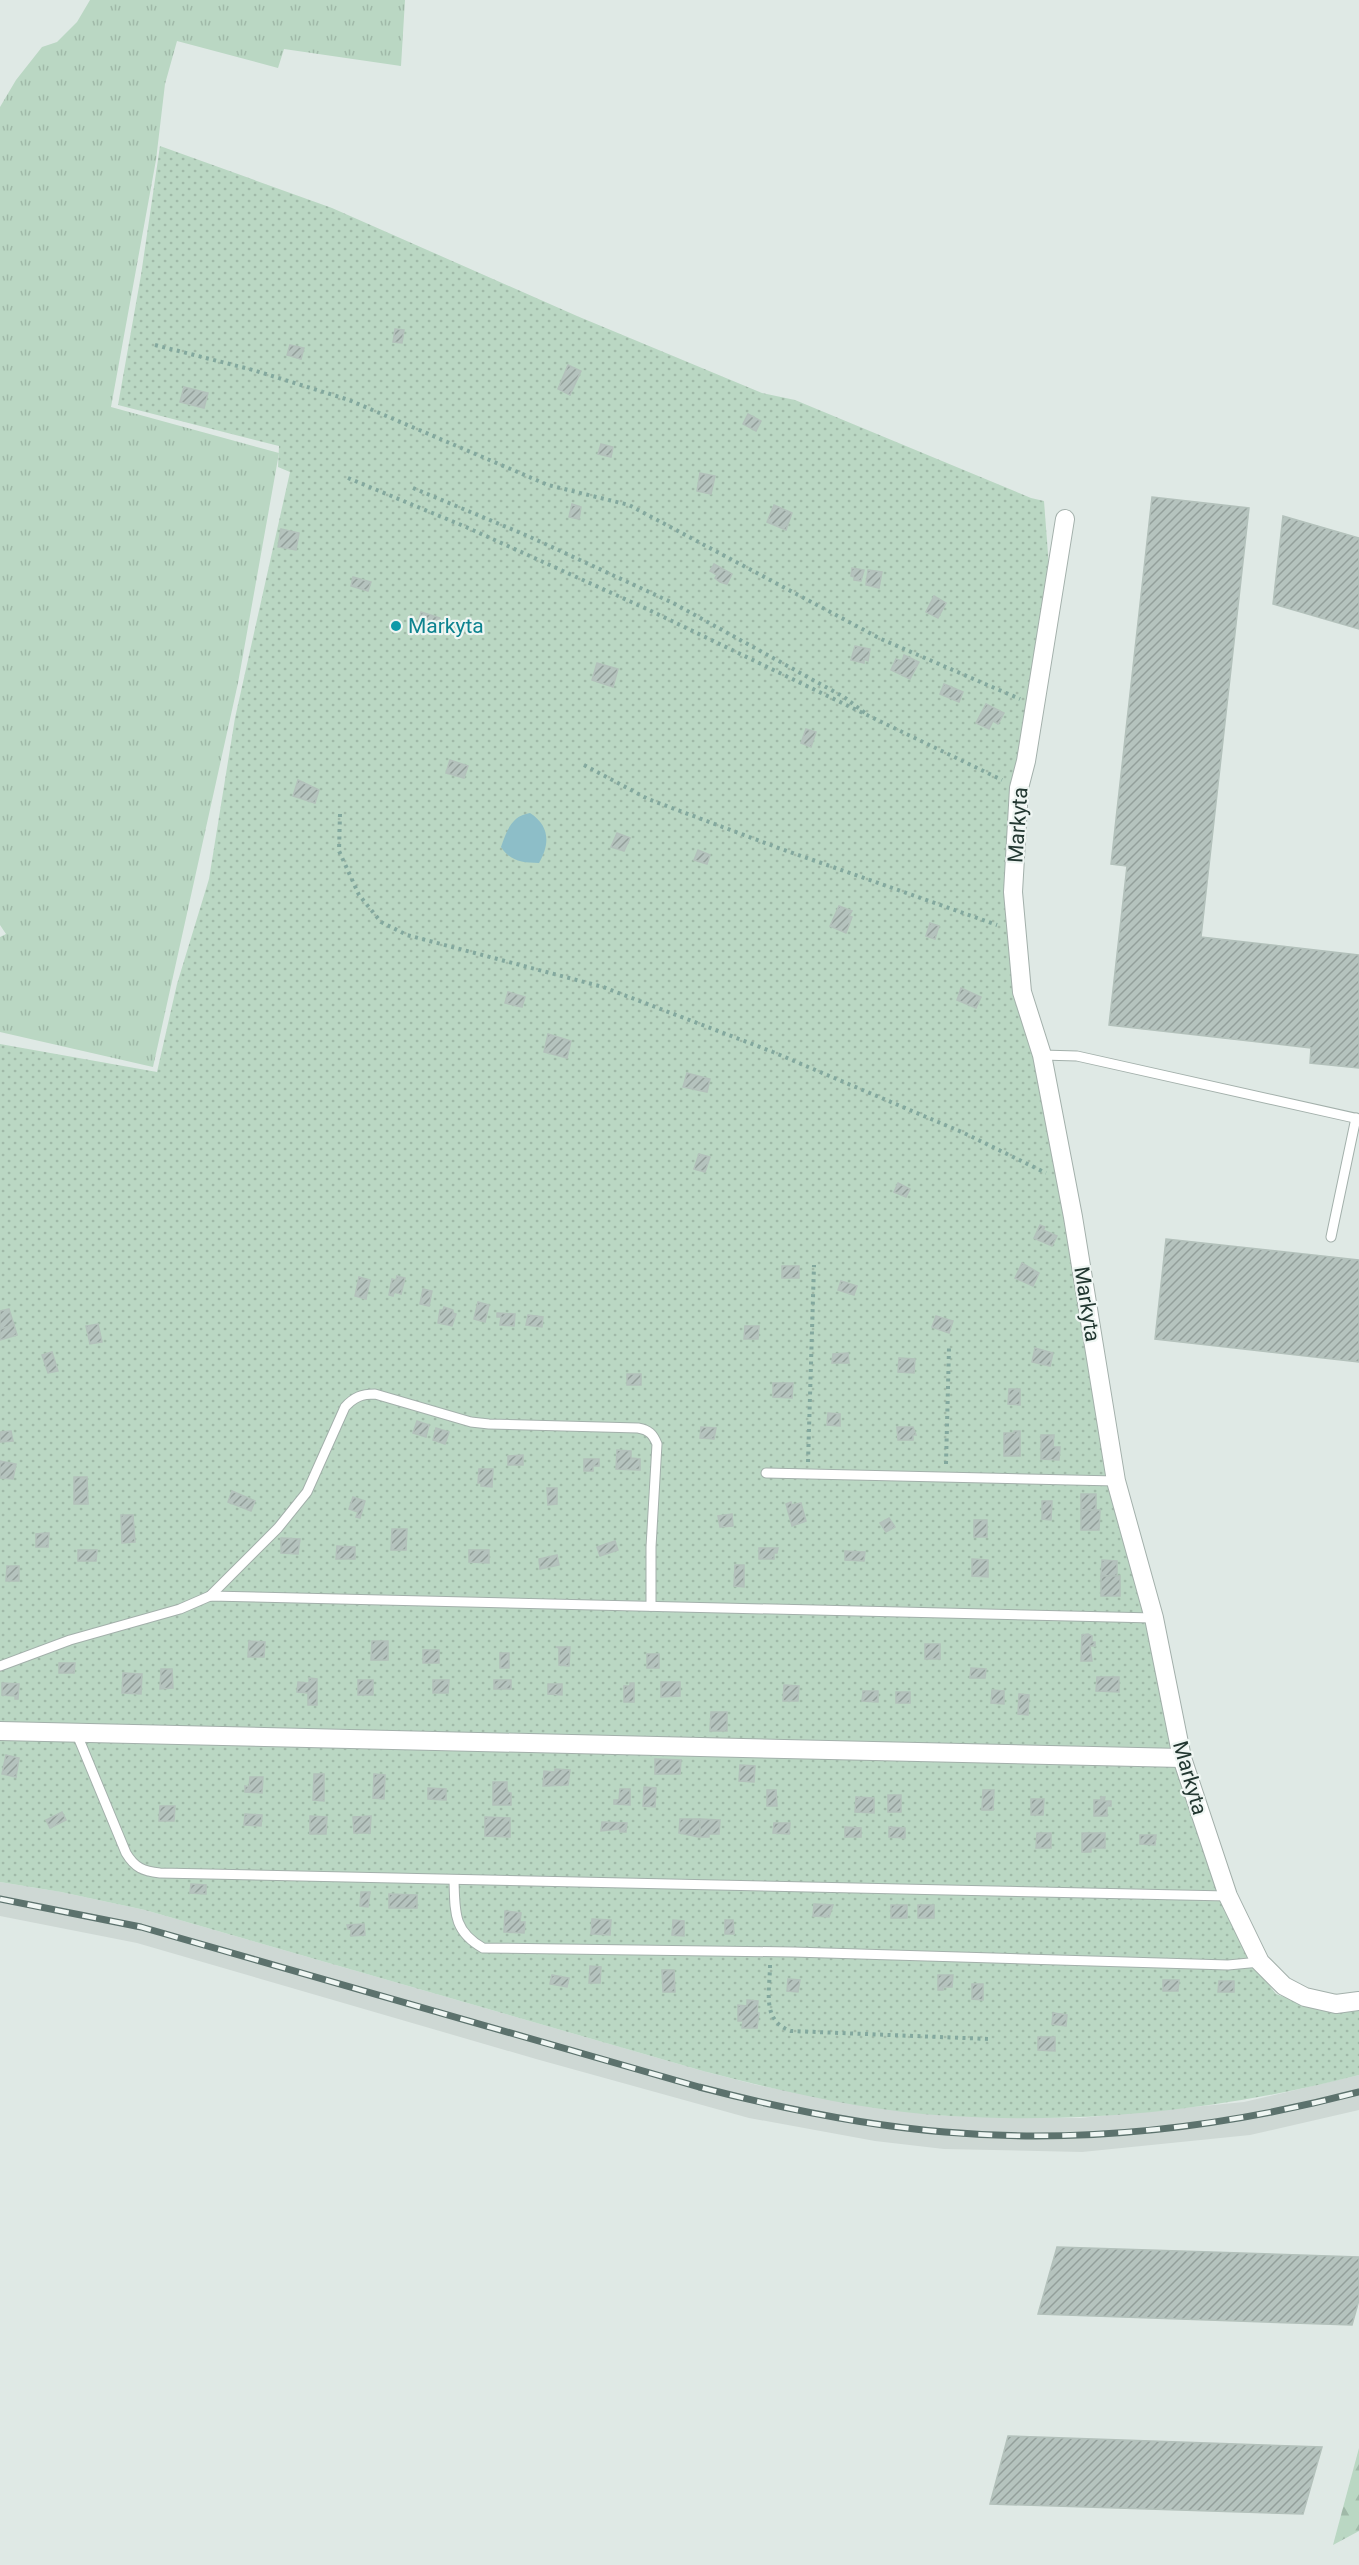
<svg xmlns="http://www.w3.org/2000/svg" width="1359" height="2565" viewBox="0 0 1359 2565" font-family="Roboto,sans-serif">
	<defs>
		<pattern id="grass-tufts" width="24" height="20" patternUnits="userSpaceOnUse" patternTransform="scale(1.5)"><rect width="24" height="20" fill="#bad7c3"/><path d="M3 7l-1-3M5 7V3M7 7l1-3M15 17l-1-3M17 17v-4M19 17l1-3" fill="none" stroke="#a0b9a8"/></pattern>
		<pattern id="forest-firs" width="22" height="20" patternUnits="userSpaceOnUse" patternTransform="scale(1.5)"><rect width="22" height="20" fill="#bad7c3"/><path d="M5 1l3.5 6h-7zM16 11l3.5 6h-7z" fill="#a0b9a8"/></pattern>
		<pattern id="park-dots" width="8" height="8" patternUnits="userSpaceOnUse" patternTransform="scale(1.5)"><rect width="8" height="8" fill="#bad7c3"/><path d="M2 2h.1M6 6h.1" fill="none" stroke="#a0b9a8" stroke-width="1.8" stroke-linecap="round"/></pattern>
		<pattern id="building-hatch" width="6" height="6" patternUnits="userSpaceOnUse" patternTransform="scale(1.5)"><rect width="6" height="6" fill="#b5c3be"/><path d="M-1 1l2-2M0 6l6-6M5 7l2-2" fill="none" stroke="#939f9b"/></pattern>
	</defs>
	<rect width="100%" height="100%" fill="#dfe9e5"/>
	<path fill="#ced8d4" d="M 0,1882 L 61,1892 L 145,1910 L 703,2071 L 757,2085 L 880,2108 L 947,2116 L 1080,2118 L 1244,2102 L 1359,2075 L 1359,2110 L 1250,2135 L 1082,2152 L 944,2149 L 875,2141 L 749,2118 L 536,2059 L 137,1943 L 0,1916 Z"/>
	<path fill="url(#grass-tufts)" d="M 90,0 L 405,0 L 401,66 L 284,49 L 278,68 L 177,41 L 165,84 L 156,160 L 111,407 L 279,453 L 238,683 L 153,1067 L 0,1032 L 0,937 L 6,934 L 0,925 L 0,107 L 16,80 L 42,47 L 57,42 L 77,22 Z"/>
	<path fill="url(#forest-firs)" d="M 1359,2448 L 1359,2531 L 1333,2545 Z"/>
	<path fill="url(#park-dots)" d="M 160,146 L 332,208 L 577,316 L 762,393 L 795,400 L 1031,498 L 1044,501 L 1052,607 L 1013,892 L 1116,1480 L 1228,1896 L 1246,1955 L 1276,1994 L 1315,2008 L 1359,2007 L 1359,2075 C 1223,2110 1090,2124 949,2116 C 866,2111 783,2092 703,2071 L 145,1910 L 61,1892 L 0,1882 L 0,1044 L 157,1072 L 177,984 L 209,879 L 235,718 L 290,472 L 278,467 L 279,446 L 118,405 L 141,275 Z"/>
	<path fill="#8dbec8" d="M 530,813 C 550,826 550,844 539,863 C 522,863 510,861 501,847 C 507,831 511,816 530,813 Z"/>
	<g fill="url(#building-hatch)" stroke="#b3c1bb" stroke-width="1.5">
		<path d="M 395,329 L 404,330 L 402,343 L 393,342 Z"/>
		<path d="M 290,345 L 304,348 L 301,359 L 287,355 Z"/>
		<path d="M 568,365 L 581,371 L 570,395 L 558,389 Z"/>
		<path d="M 184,387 L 208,393 L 204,408 L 180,402 Z"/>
		<path d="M 748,414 L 761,421 L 756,431 L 743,424 Z"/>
		<path d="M 601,444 L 613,447 L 611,457 L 598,454 Z"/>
		<path d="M 700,473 L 715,476 L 711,494 L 697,491 Z"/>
		<path d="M 1152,497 L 1249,508 L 1201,937 L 1359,955 L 1359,1068 L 1310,1063 L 1311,1048 L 1109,1025 L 1127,866 L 1111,864 Z"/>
		<path d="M 572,504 L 581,507 L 579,519 L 569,517 Z"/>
		<path d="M 774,505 L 792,513 L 786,530 L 767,522 Z"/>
		<path d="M 1283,516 L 1359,538 L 1359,629 L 1273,604 Z"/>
		<path d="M 281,529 L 299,533 L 296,550 L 278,547 Z"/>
		<path d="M 714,564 L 732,574 L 727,584 L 720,582 L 715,578 L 717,575 L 710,571 Z"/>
		<path d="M 852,568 L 864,570 L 861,581 L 854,580 L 854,577 L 851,576 Z"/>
		<path d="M 868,570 L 882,572 L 879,588 L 866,585 Z"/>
		<path d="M 353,577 L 371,582 L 368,591 L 351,586 Z"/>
		<path d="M 934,596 L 946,603 L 938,618 L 926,612 Z"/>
		<path d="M 421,612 L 440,618 L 438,625 L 419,620 Z"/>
		<path d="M 855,646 L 870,649 L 868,661 L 864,659 L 864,663 L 851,660 Z"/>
		<path d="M 904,655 L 919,662 L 910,679 L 891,670 L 896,659 L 902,661 Z"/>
		<path d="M 597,663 L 618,669 L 613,687 L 592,680 Z"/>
		<path d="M 944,684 L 963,692 L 959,702 L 940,694 Z"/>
		<path d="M 986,704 L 1004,713 L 998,724 L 993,721 L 989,729 L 976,723 Z"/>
		<path d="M 806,729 L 816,732 L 811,747 L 801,743 Z"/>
		<path d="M 450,760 L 468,766 L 464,778 L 446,773 Z"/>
		<path d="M 298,780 L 319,790 L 315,803 L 293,796 Z"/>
		<path d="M 617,833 L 630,838 L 624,851 L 611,847 Z"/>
		<path d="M 698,850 L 710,855 L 707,864 L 694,860 Z"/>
		<path d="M 839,906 L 852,911 L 849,916 L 852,917 L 846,933 L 830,926 Z"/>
		<path d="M 930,923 L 939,926 L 935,939 L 926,936 Z"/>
		<path d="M 961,988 L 981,997 L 976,1008 L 957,1000 Z"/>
		<path d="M 508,992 L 525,997 L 522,1007 L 505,1003 Z"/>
		<path d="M 548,1034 L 571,1041 L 567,1058 L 544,1052 Z"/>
		<path d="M 687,1073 L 710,1079 L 707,1092 L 683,1087 Z"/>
		<path d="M 699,1154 L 710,1157 L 705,1172 L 694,1169 Z"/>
		<path d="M 898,1183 L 910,1189 L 906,1197 L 894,1192 Z"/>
		<path d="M 1040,1225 L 1045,1227 L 1043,1230 L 1057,1236 L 1052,1246 L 1034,1238 Z"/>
		<path d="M 1166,1239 L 1359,1260 L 1359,1362 L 1155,1339 Z"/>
		<path d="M 1022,1263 L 1039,1273 L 1033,1286 L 1015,1278 Z"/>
		<rect x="782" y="1266" width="17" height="12"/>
		<path d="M 397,1276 L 405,1278 L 401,1294 L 394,1292 L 393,1296 L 389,1295 L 392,1279 L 396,1280 Z"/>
		<path d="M 359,1277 L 370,1280 L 366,1299 L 355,1296 Z"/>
		<path d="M 841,1281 L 857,1286 L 854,1295 L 838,1290 Z"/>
		<path d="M 423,1289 L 432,1291 L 429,1306 L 420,1304 Z"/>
		<path d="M 478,1302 L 489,1305 L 485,1322 L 474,1319 Z"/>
		<path d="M 444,1307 L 453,1310 L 453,1313 L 456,1314 L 452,1326 L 438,1323 L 440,1310 L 443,1310 Z"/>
		<path d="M 9,1309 L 14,1325 L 0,1329 L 0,1311 Z"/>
		<path d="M 497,1313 L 515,1314 L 514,1326 L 500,1325 L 501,1317 L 497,1317 Z"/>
		<path d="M 528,1315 L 543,1317 L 542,1327 L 526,1325 Z"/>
		<path d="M 936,1316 L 953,1321 L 949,1333 L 932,1327 Z"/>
		<path d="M 98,1324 L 102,1342 L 90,1344 L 86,1326 Z"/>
		<path d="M 14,1325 L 17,1335 L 0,1340 L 0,1329 Z"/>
		<path d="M 745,1326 L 759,1326 L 758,1339 L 744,1339 Z"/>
		<path d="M 1035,1348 L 1053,1353 L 1050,1366 L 1032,1362 Z"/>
		<path d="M 52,1352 L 58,1371 L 48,1373 L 42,1355 Z"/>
		<path d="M 848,1353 L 849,1363 L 832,1363 L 833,1354 Z"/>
		<path d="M 899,1358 L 915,1359 L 914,1373 L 898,1372 Z"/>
		<rect x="627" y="1374" width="14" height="11"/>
		<path d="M 773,1383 L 793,1383 L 792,1398 L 773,1397 Z"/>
		<path d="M 1009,1389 L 1020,1389 L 1020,1405 L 1008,1404 Z"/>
		<path d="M 828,1413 L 840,1414 L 840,1426 L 827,1425 Z"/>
		<path d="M 417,1421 L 429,1425 L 426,1437 L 413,1433 Z"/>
		<path d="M 701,1427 L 716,1428 L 714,1439 L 700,1438 Z"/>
		<path d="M 897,1427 L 913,1427 L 916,1435 L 913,1435 L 913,1440 L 898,1440 Z"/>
		<path d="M 436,1428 L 449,1432 L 445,1444 L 433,1440 Z"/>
		<path d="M 11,1431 L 13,1441 L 0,1442 L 0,1432 Z"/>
		<path d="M 1014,1431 L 1020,1431 L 1020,1456 L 1004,1456 L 1004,1433 L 1014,1433 Z"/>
		<path d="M 1041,1435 L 1054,1435 L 1053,1447 L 1060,1447 L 1059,1460 L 1041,1459 Z"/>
		<path d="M 617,1450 L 631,1451 L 631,1458 L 640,1459 L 640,1470 L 616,1469 Z"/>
		<path d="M 523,1455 L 523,1465 L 508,1465 L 508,1456 Z"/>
		<path d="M 584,1459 L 599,1459 L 599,1466 L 593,1466 L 593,1471 L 584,1471 Z"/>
		<path d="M 0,1461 L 16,1464 L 13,1479 L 0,1478 Z"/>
		<path d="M 479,1469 L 493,1469 L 492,1487 L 481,1486 L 481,1483 L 478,1483 Z"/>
		<path d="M 74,1477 L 87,1477 L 88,1504 L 74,1504 Z"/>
		<path d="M 547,1488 L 557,1488 L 557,1504 L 548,1505 Z"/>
		<path d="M 232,1491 L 255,1501 L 251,1511 L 228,1502 Z"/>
		<rect x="1081" y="1494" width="15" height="16"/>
		<path d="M 353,1497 L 365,1501 L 360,1518 L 356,1517 L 358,1512 L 349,1509 Z"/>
		<path d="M 1042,1501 L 1052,1501 L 1051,1520 L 1042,1519 Z"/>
		<path d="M 791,1502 L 792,1505 L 801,1503 L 806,1521 L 792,1526 L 786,1504 Z"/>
		<path d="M 1081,1510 L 1100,1510 L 1099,1530 L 1081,1530 Z"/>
		<path d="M 732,1514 L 733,1526 L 720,1527 L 718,1516 Z"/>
		<path d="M 121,1515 L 133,1515 L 135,1542 L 122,1543 Z"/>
		<path d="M 889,1518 L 895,1527 L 886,1532 L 880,1523 Z"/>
		<rect x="974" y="1520" width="13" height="17"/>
		<path d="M 392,1529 L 407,1529 L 406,1550 L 391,1550 Z"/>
		<path d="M 46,1533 L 49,1533 L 48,1547 L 36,1547 L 36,1534 Z"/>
		<path d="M 281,1538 L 300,1539 L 298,1554 L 281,1553 Z"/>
		<path d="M 615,1541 L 618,1550 L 600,1556 L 597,1547 Z"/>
		<path d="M 337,1546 L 355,1547 L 355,1559 L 336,1559 Z"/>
		<path d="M 759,1548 L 778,1548 L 777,1553 L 774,1553 L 774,1559 L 759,1559 Z"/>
		<path d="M 78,1550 L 97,1550 L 96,1561 L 78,1561 Z"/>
		<path d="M 469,1550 L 489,1550 L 489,1563 L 469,1562 Z"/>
		<path d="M 845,1551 L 865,1552 L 864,1561 L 845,1560 Z"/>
		<path d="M 557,1555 L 559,1565 L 540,1569 L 539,1559 Z"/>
		<path d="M 972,1559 L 988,1560 L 988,1577 L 972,1576 Z"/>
		<path d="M 1102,1560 L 1117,1561 L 1117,1576 L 1101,1576 Z"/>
		<path d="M 735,1565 L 744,1565 L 744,1587 L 734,1586 Z"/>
		<path d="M 7,1566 L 19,1566 L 19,1581 L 6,1581 Z"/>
		<rect x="1101" y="1576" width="19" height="20"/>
		<path d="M 1088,1634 L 1092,1636 L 1092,1642 L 1095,1642 L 1095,1646 L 1090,1646 L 1092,1661 L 1081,1661 L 1082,1635 Z"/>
		<path d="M 249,1641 L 265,1642 L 264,1657 L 248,1657 Z"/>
		<path d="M 372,1641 L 388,1641 L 388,1660 L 371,1660 Z"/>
		<rect x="925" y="1644" width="15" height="15"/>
		<path d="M 556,1647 L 570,1647 L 569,1666 L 559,1665 L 559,1648 Z"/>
		<rect x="423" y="1650" width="16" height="13"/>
		<rect x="500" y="1653" width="9" height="15"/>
		<rect x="647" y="1654" width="12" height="14"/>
		<path d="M 59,1663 L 75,1663 L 74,1673 L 59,1673 Z"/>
		<path d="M 971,1668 L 986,1669 L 985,1678 L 970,1678 Z"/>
		<path d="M 161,1669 L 172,1669 L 173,1688 L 160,1689 Z"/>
		<path d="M 123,1673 L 142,1674 L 141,1694 L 122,1693 Z"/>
		<path d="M 1097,1677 L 1119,1677 L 1119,1692 L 1096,1691 Z"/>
		<path d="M 309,1678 L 317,1679 L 317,1705 L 308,1705 L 308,1693 L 297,1692 L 298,1682 L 309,1683 Z"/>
		<rect x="358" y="1680" width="15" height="15"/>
		<path d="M 433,1680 L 449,1680 L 448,1693 L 433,1693 Z"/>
		<rect x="494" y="1680" width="17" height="9"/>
		<path d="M 661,1682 L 680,1682 L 680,1696 L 661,1697 Z"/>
		<path d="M 2,1683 L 19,1684 L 18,1699 L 15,1699 L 15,1696 L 2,1695 Z"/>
		<path d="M 630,1683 L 634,1683 L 634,1702 L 624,1702 L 624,1686 L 630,1686 Z"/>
		<path d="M 548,1684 L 562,1684 L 562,1695 L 548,1694 Z"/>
		<path d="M 784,1685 L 799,1686 L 798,1701 L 783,1701 Z"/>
		<path d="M 992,1690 L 1004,1691 L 1004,1704 L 991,1703 Z"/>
		<path d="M 863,1691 L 878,1691 L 878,1702 L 862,1701 Z"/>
		<rect x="896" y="1692" width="14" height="11"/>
		<path d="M 1019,1694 L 1029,1695 L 1028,1715 L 1018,1714 Z"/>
		<path d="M 711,1712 L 727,1712 L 727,1731 L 710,1731 Z"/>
		<path d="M 6,1755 L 19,1758 L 16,1777 L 2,1774 Z"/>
		<path d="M 655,1759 L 681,1760 L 680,1774 L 655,1774 Z"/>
		<path d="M 740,1765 L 755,1766 L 754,1782 L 739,1781 Z"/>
		<path d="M 555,1769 L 570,1770 L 568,1785 L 543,1786 L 544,1771 L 555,1772 Z"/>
		<path d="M 314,1774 L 324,1774 L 324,1801 L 313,1800 Z"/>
		<path d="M 374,1774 L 385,1775 L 384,1799 L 373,1798 Z"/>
		<path d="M 250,1777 L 263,1777 L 262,1793 L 245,1792 L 245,1786 L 249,1787 Z"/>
		<path d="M 493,1782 L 507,1782 L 507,1792 L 511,1793 L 511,1805 L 493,1805 Z"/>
		<path d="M 644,1787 L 656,1788 L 655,1807 L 643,1806 Z"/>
		<path d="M 428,1788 L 446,1789 L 446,1800 L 428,1799 Z"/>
		<path d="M 620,1789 L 630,1789 L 630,1805 L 614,1804 L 614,1800 L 619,1800 Z"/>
		<path d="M 767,1790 L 776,1790 L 777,1806 L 767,1806 Z"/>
		<path d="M 983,1790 L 994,1790 L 993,1810 L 982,1810 Z"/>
		<rect x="888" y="1795" width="13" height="17"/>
		<path d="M 856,1797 L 874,1798 L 874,1813 L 855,1812 Z"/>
		<path d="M 1101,1797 L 1105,1797 L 1104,1801 L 1111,1801 L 1111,1806 L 1107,1806 L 1107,1816 L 1094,1816 L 1094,1800 L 1101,1800 Z"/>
		<path d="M 1031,1799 L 1044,1799 L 1043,1815 L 1031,1815 Z"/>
		<path d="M 160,1806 L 175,1806 L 174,1821 L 159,1821 Z"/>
		<path d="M 62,1812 L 66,1820 L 50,1828 L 46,1820 Z"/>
		<path d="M 245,1814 L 262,1815 L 261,1826 L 244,1825 Z"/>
		<path d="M 310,1816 L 327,1817 L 326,1834 L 310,1834 Z"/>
		<path d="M 371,1816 L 370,1833 L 354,1833 L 353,1817 Z"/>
		<path d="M 485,1817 L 510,1818 L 510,1837 L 485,1836 Z"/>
		<path d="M 680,1819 L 700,1819 L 699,1837 L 679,1833 Z"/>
		<path d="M 700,1819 L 720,1820 L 719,1834 L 709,1834 L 709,1837 L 700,1837 Z"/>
		<path d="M 602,1822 L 627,1823 L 626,1832 L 620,1832 L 620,1829 L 601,1831 Z"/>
		<path d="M 774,1823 L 790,1823 L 789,1834 L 773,1833 Z"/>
		<path d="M 845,1827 L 861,1828 L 861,1837 L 845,1837 Z"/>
		<path d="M 889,1827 L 905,1828 L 905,1838 L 889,1837 Z"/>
		<path d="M 1037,1833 L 1051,1833 L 1051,1848 L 1036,1848 Z"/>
		<path d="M 1082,1833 L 1105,1833 L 1105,1848 L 1091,1848 L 1091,1852 L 1082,1852 Z"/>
		<path d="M 1140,1835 L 1156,1835 L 1155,1845 L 1140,1844 Z"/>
		<path d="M 191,1884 L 206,1885 L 206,1894 L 190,1893 Z"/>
		<path d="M 361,1892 L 370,1892 L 368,1907 L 360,1906 Z"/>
		<path d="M 389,1894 L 417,1895 L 417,1908 L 389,1908 Z"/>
		<path d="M 814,1904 L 833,1905 L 829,1917 L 813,1916 Z"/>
		<rect x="891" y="1905" width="16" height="13"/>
		<rect x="918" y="1905" width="16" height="13"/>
		<path d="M 505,1911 L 521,1913 L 520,1922 L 525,1922 L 524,1933 L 504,1932 Z"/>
		<path d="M 592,1919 L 611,1920 L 610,1935 L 591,1934 Z"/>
		<path d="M 673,1920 L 684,1921 L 684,1936 L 672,1935 Z"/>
		<path d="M 725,1920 L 733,1920 L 734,1934 L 725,1934 Z"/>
		<path d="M 364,1924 L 365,1935 L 351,1936 L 351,1929 L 348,1929 L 347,1925 Z"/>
		<path d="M 590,1966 L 601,1967 L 600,1983 L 589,1983 Z"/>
		<path d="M 662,1970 L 674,1970 L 675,1992 L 663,1992 Z"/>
		<path d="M 552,1975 L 569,1978 L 567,1987 L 550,1984 Z"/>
		<path d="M 938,1975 L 953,1975 L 952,1987 L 943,1987 L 943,1990 L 938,1990 Z"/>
		<path d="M 788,1979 L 800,1980 L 798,1992 L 787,1991 Z"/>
		<path d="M 1163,1980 L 1179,1980 L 1178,1991 L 1163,1991 Z"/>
		<path d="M 1219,1981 L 1234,1981 L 1234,1992 L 1218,1992 Z"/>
		<path d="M 972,1984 L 983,1984 L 983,2000 L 972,1999 Z"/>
		<path d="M 747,2000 L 758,2001 L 757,2013 L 759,2013 L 757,2028 L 742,2028 L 743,2021 L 738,2021 L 738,2005 L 747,2006 Z"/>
		<path d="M 1053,2013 L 1067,2015 L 1066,2026 L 1052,2024 Z"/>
		<path d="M 1038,2037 L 1055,2037 L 1055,2051 L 1038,2050 Z"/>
		<path d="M 1057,2247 L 1359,2257 L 1359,2300 L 1352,2325 L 1038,2314 Z"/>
		<path d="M 1008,2436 L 1322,2447 L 1303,2514 L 990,2504 Z"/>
	</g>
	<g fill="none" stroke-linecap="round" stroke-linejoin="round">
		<g stroke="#a3b0ab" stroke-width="11">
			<g id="lane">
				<path d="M 1042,1055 L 1077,1056 L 1359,1119"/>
				<path d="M 1331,1237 L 1356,1118"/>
				<path d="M 766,1473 L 1116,1481"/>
				<path d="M 210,1596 L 278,1528 L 307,1492 L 345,1407 C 354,1397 362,1394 375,1394 L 471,1422 L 489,1424 L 638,1428 C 649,1430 653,1434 657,1444 L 651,1547 L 651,1606"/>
				<path d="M 0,1666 L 70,1640 L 180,1609 L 210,1596 L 1154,1618"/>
				<path d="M 76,1732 L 126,1853 C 135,1868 143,1871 160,1873 C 516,1882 872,1887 1228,1896"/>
				<path d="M 454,1880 C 455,1912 453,1931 483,1948 L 793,1952 L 1228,1965 L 1260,1962"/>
			</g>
		</g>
		<g stroke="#a3b0ab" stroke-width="20">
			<g id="street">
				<path d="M 1065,519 L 1026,761 L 1019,788 L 1013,892 L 1022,992 L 1042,1055 L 1073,1217 L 1116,1481 L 1154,1618 L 1182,1758 L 1228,1896 L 1260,1962 L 1284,1986 L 1305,1997 L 1336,2004 L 1359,2001"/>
				<path d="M 0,1731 L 1182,1758"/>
			</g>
		</g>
		<g stroke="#83a89e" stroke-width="4" stroke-dasharray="3 4.5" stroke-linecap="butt">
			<path d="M 155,345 L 253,370 L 349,400 L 548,485 L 629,505 L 881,639 L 1020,699"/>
			<path d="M 348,478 L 466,527 L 649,610 L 1002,780"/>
			<path d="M 413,488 L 528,536 L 673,603 L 844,697 L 865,713"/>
			<path d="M 584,765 L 648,799 L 776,847 L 997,925"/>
			<path d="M 340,814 L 339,851 L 359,895 L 381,922 L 407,935 L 603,987 L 773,1052 L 964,1133 L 1046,1173"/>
			<path d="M 808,1462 L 814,1265"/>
			<path d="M 946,1464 L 949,1348"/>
			<path d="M 770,1965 C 770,1991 761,2021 791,2031 L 989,2039"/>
		</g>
		<use href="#lane" stroke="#fff" stroke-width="9"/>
		<use href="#street" stroke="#fff" stroke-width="18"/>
		<g stroke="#5c726d" stroke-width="7">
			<path id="rail" d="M 0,1899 L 141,1927 L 699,2087 C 780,2108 861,2125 945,2132 C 1083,2144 1225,2127 1359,2092"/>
		</g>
		<use href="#rail" stroke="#eff6f3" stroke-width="4.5" stroke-dasharray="14" stroke-linecap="butt"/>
	</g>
	<circle fill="#0f9aa8" stroke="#eff6f3" stroke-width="2" cx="396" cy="626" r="6"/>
	<g text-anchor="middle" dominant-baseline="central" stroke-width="4.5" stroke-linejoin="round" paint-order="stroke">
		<g font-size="21" fill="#0d838f" stroke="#eff6f3" text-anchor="start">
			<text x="408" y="626">Markyta</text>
		</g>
		<g font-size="21" fill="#223731" stroke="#eff6f3">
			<text transform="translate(1018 825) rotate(-86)">Markyta</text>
			<text transform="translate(1087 1304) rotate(81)">Markyta</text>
			<text transform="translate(1190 1778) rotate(74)">Markyta</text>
		</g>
	</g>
</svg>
